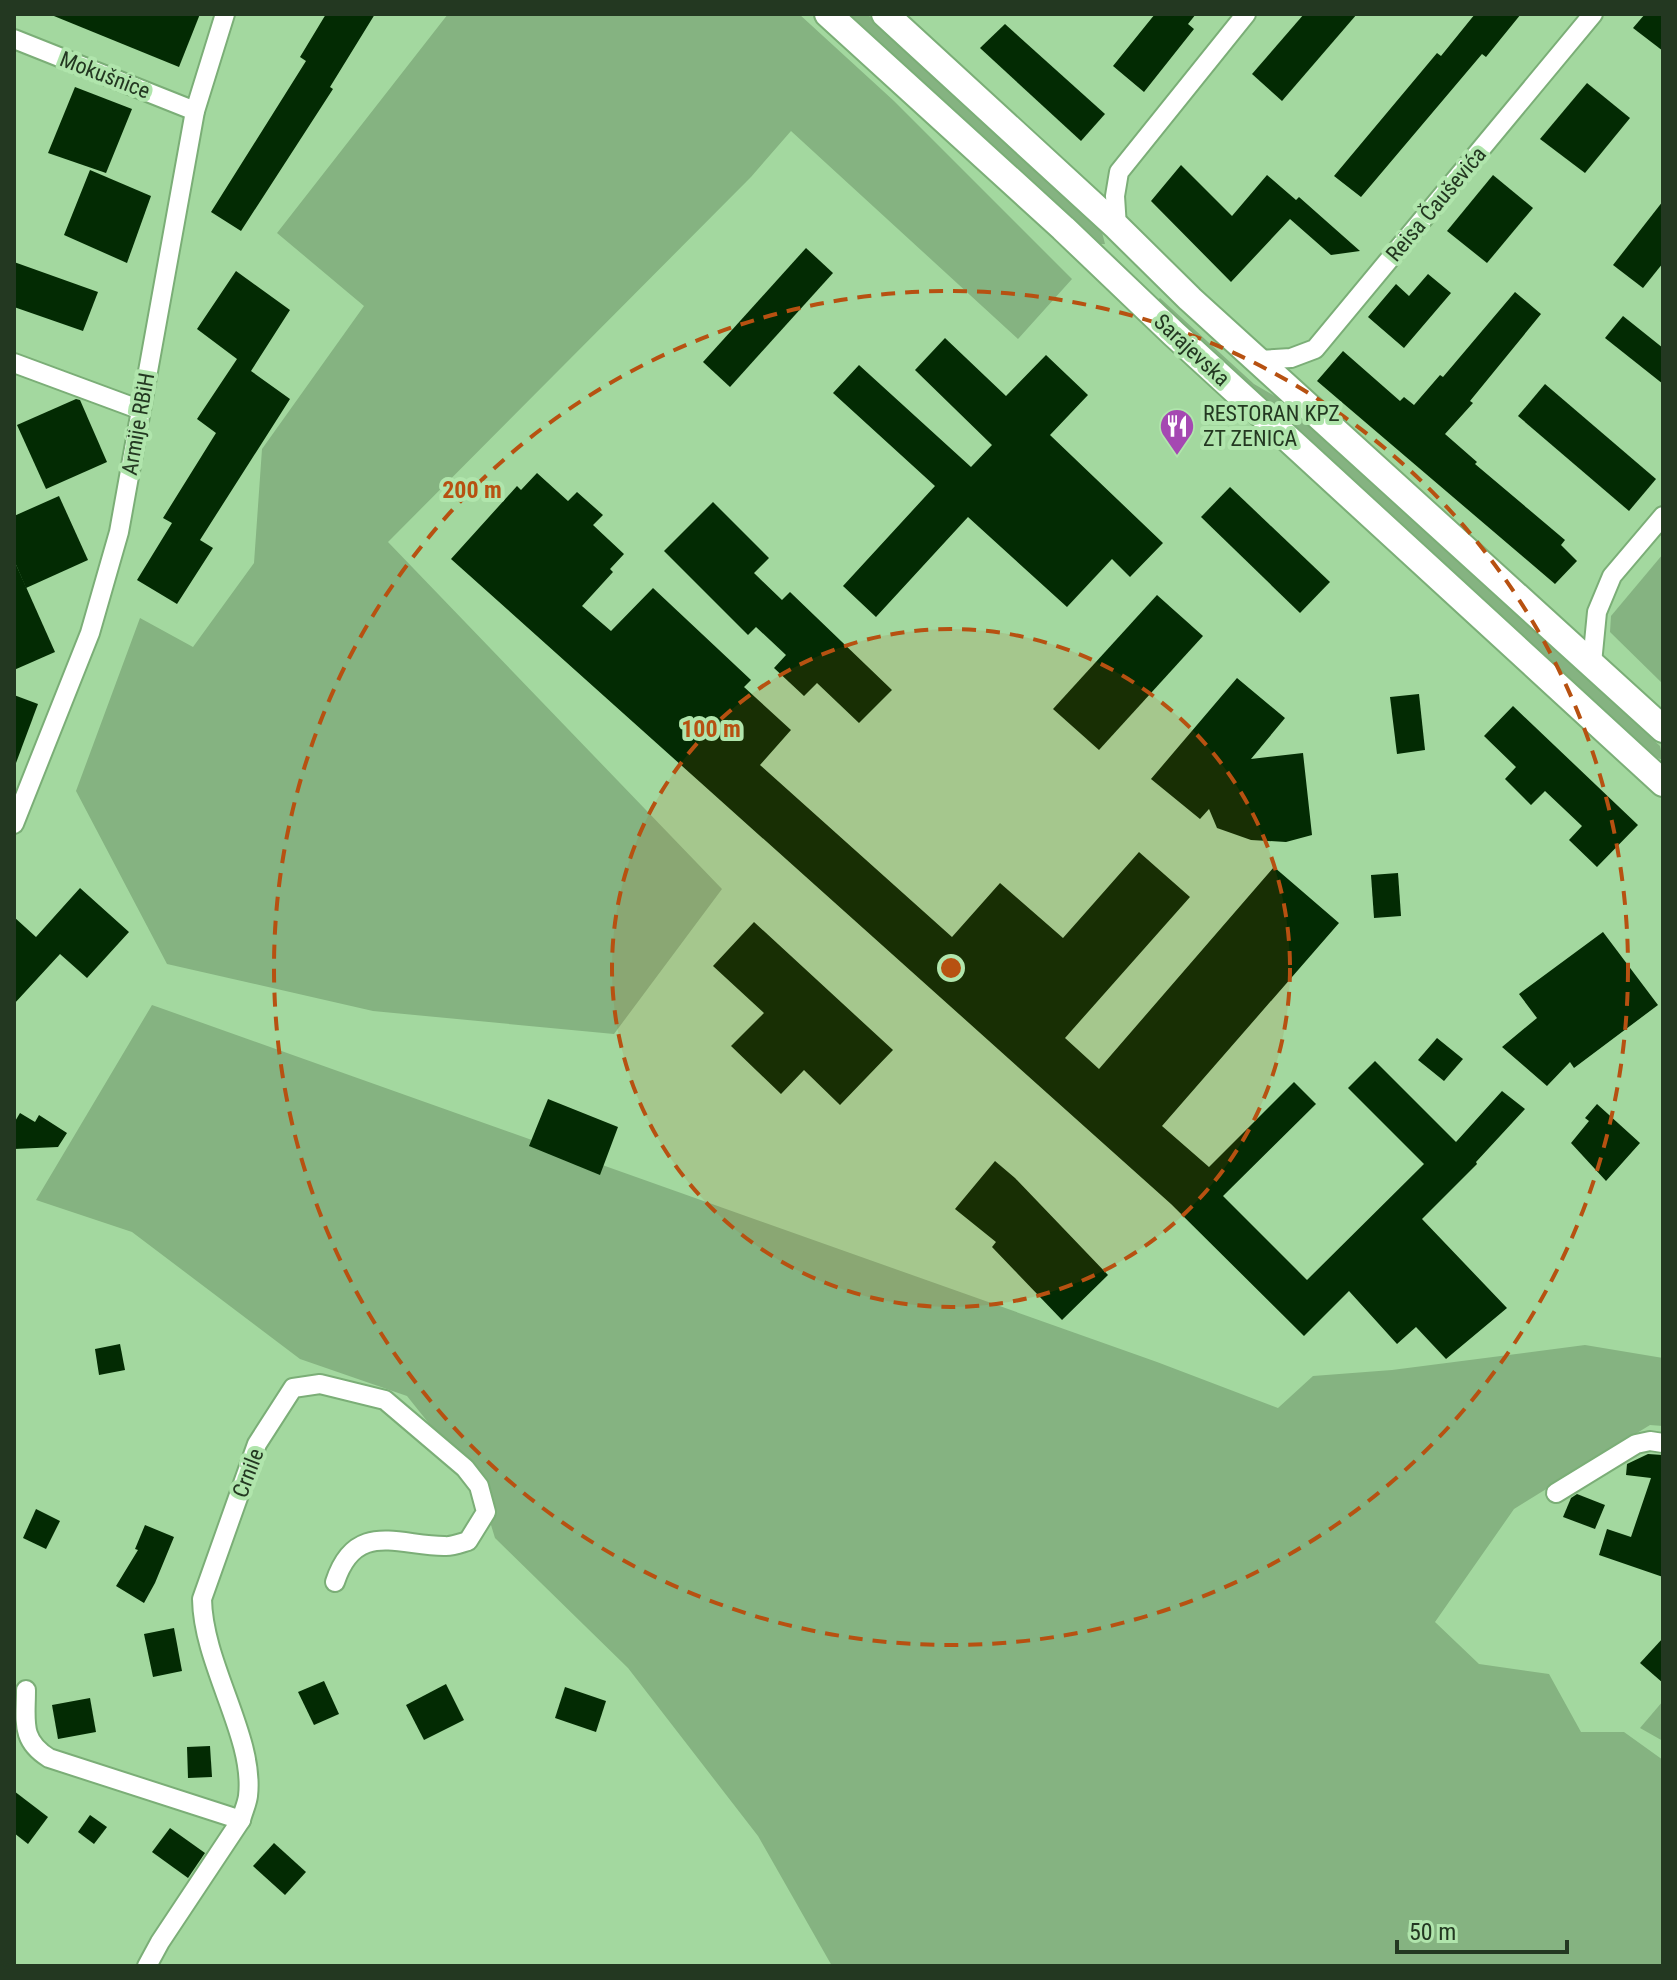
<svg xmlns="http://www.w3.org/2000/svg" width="1677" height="1980" viewBox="0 0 1677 1980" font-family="'Roboto Condensed',sans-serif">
	<rect width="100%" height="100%" fill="#a3d89f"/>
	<g fill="#85b381">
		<path d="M 448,14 L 799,14 L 894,101 L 1072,279 L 1018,339 L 791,131 L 751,177 L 388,542 L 722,889 L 614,1034 L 373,1011 L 167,964 L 76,791 L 140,618 L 193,647 L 254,563 L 262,449 L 364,306 L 277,233 Z"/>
		<path d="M 848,14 L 867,14 L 1074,203 L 1102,232 L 1105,244 L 1095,244 Z"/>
		<path d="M 1160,298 L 1254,384 L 1295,408 L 1660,746 L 1663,760 L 1652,756 L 1156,302 Z"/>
		<path d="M 1663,554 L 1663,684 L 1610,632 L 1611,616 Z"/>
		<path d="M 152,1005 L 1157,1362 L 1278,1408 L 1313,1376 L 1392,1370 L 1585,1345 L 1663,1358 L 1663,1426 L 1650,1425 L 1514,1509 L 1435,1622 L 1479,1664 L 1549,1674 L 1581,1732 L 1624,1732 L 1663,1760 L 1663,1966 L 832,1966 L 758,1836 L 628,1668 L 495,1538 L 479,1486 L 407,1396 L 300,1359 L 132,1232 L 36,1200 Z"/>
		<path d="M 1663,1701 L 1663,1741 L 1640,1728 Z"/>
	</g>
	<g fill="#032b03">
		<path d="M 49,14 L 200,14 L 179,67 Z"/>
		<path d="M 326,14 L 375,14 L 330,87 L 333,89 L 241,231 L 211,212 L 306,61 L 300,57 Z"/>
		<path d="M 1155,14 L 1196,14 L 1188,24 L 1194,29 L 1144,92 L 1113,66 Z"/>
		<path d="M 1304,14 L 1357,14 L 1282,101 L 1252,74 Z"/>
		<path d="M 1475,14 L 1521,14 L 1486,57 L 1482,54 L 1361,197 L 1334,176 L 1437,53 L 1441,56 Z"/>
		<path d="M 1645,14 L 1663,14 L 1663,51 L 1633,28 Z"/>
		<path d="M 1005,24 L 1105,114 L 1081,141 L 980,48 Z"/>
		<path d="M 1587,83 L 1630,118 L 1585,173 L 1540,139 Z"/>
		<path d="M 75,87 L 132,109 L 106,173 L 48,153 Z"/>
		<path d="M 1181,165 L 1232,216 L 1267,175 L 1296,200 L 1299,197 L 1360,251 L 1331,255 L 1290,219 L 1231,282 L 1151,201 Z"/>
		<path d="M 90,170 L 151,196 L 127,263 L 64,235 Z"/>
		<path d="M 1493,175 L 1533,208 L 1487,263 L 1447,231 Z"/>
		<path d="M 1663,201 L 1663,263 L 1643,288 L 1613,265 Z"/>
		<path d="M 806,248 L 833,273 L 730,387 L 703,362 Z"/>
		<path d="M 14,262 L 98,292 L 83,331 L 14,307 Z"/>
		<path d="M 236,271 L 290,310 L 251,371 L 290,399 L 200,540 L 213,548 L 177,604 L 137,580 L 172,523 L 163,518 L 216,433 L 197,419 L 237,359 L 197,329 Z"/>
		<path d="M 1428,274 L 1451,293 L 1404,348 L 1368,317 L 1396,284 L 1409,296 Z"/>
		<path d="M 1515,292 L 1541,314 L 1470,401 L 1473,403 L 1445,434 L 1477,462 L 1475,464 L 1565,540 L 1561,545 L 1577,561 L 1555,584 L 1317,381 L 1343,351 L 1400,401 L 1404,397 L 1414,405 L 1440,375 L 1443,377 Z"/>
		<path d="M 1623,316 L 1663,348 L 1663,384 L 1605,338 Z"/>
		<path d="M 945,338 L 1006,396 L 1046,355 L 1088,395 L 1050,435 L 1163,543 L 1130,577 L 1112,559 L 1067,607 L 968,517 L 876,617 L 843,586 L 935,486 L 833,393 L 859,365 L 971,467 L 992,445 L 915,370 Z"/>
		<path d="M 1545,384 L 1656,479 L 1629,511 L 1518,416 Z"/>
		<path d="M 76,399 L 80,400 L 107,462 L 46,489 L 17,425 Z"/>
		<path d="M 537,473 L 568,501 L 577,492 L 603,515 L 593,525 L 624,554 L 610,569 L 613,572 L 582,606 L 611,631 L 653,588 L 751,680 L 744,687 L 791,730 L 760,765 L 952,937 L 1000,883 L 1063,938 L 1139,852 L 1190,897 L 1065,1038 L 1099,1069 L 1274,867 L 1339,923 L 1162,1126 L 1209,1167 L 1294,1082 L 1316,1104 L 1223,1196 L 1307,1280 L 1424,1164 L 1348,1088 L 1375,1061 L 1456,1142 L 1502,1091 L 1525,1109 L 1476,1162 L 1477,1164 L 1422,1219 L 1507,1308 L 1446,1359 L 1416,1327 L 1397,1344 L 1349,1291 L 1304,1336 L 1171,1204 L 451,559 L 517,486 L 521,490 Z"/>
		<path d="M 1230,487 L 1330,582 L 1300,613 L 1201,517 Z"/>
		<path d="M 59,496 L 88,560 L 26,588 L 14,560 L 14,516 Z"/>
		<path d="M 713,502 L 769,558 L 754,573 L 782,600 L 790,592 L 892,690 L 859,723 L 817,683 L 804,696 L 774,668 L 786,655 L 756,627 L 748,635 L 664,551 Z"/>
		<path d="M 14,560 L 55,652 L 14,670 Z"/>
		<path d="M 1157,595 L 1203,636 L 1099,750 L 1053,709 Z"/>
		<path d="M 1237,678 L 1285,718 L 1251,759 L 1303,753 L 1312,835 L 1286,842 L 1251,840 L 1217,828 L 1209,809 L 1200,819 L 1151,779 Z"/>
		<path d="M 1419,694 L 1425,750 L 1397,754 L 1390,697 Z"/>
		<path d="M 14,695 L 38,704 L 16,763 L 14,762 Z"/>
		<path d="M 1513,706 L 1638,825 L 1597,867 L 1569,840 L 1582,826 L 1545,791 L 1531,805 L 1505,779 L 1516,767 L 1484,736 Z"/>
		<path d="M 1398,873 L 1401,916 L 1374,918 L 1371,875 Z"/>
		<path d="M 80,888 L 129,932 L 87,978 L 60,954 L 14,1004 L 14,917 L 36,937 Z"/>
		<path d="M 754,922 L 893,1050 L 840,1105 L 804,1070 L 781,1094 L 731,1046 L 764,1013 L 713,966 Z"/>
		<path d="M 1603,932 L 1658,1005 L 1574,1068 L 1570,1062 L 1547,1086 L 1502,1047 L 1537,1018 L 1519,994 Z"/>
		<path d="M 1437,1038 L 1463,1059 L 1444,1081 L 1418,1060 Z"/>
		<path d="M 548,1099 L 618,1127 L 600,1175 L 529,1146 Z"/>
		<path d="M 1597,1104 L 1640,1143 L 1606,1181 L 1571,1143 L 1589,1121 L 1585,1118 Z"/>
		<path d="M 20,1113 L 35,1122 L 39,1115 L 67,1133 L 58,1147 L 14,1149 L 14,1123 Z"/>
		<path d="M 995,1161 L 1015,1178 L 1108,1275 L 1062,1320 L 992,1247 L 996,1242 L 955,1209 Z"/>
		<path d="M 120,1344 L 125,1370 L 99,1375 L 95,1349 Z"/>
		<path d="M 1648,1454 L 1663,1455 L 1663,1577 L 1599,1555 L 1607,1529 L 1631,1537 L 1651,1478 L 1626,1475 L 1627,1464 Z"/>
		<path d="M 1577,1494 L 1605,1505 L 1595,1529 L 1563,1517 L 1571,1498 Z"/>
		<path d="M 36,1509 L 60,1521 L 46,1549 L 23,1538 Z"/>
		<path d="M 145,1525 L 174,1537 L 155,1583 L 144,1603 L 116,1586 L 138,1550 L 135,1549 Z"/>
		<path d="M 174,1628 L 182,1671 L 153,1677 L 144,1634 Z"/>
		<path d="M 1663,1638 L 1663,1683 L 1640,1663 Z"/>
		<path d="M 324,1681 L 339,1714 L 314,1725 L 298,1692 Z"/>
		<path d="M 446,1684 L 464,1720 L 424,1740 L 406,1705 Z"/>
		<path d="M 565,1687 L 606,1701 L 596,1732 L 555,1718 Z"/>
		<path d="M 90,1698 L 96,1732 L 58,1739 L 52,1705 Z"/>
		<path d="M 210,1746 L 212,1777 L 188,1778 L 187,1747 Z"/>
		<path d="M 14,1791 L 48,1817 L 28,1844 L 14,1833 Z"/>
		<path d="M 90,1815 L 107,1827 L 94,1844 L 78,1832 Z"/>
		<path d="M 170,1828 L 205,1853 L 188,1878 L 152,1852 Z"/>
		<path d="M 274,1843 L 306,1872 L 285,1895 L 253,1866 Z"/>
	</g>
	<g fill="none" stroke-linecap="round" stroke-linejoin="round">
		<g stroke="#7bae77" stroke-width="22">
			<g id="street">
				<path d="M 14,39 L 195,111"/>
				<path d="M 1117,227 L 1115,196 L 1119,172 L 1246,14"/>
				<path d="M 1259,360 L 1291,358 L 1315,349 L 1593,14"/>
				<path d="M 14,363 L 141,410"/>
				<path d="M 1592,663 L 1597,612 L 1612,576 L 1663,516"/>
				<path d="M 14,824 L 90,633 L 119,532 L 195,111 L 225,14"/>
				<path d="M 1556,1493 L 1636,1444 L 1650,1441 L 1663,1443"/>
				<path d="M 26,1690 C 26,1721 20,1740 49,1758 L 241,1820"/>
				<path d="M 147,1966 L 160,1942 L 241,1820 C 243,1812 247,1804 248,1796 C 255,1737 203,1665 202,1599 L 257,1444 L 293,1388 L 320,1384 L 385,1400 L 465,1468 L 479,1486 L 486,1512 L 468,1541 C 461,1543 452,1547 444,1546 C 396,1545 355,1521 335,1582"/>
			</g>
		</g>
		<g stroke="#7bae77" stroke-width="30">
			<g id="secondary">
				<path d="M 828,14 L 1063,228 L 1174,334 L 1663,783"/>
				<path d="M 885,14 L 1117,227 L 1190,299 L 1663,729"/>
			</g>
		</g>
		<use href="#street" stroke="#fff" stroke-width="18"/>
		<use href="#secondary" stroke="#fff" stroke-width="26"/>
	</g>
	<circle cx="951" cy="968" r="339" fill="#b75111" fill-opacity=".12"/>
	<g fill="none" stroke="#b75111" stroke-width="4" stroke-dasharray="14 10">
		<circle cx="951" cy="968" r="339"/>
		<circle cx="951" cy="968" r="677"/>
	</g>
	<defs>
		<g id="restaurant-pin" transform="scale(1.8)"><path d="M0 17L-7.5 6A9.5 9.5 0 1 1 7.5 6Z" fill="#a548b2" stroke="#b0e5ac"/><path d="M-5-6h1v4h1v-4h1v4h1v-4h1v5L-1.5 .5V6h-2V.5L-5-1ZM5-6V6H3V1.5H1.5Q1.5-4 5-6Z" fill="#fff"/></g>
	</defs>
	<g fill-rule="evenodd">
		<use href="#restaurant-pin" x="1177" y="426"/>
	</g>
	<g text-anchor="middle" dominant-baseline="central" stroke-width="8" stroke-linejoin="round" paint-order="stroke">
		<g font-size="22" fill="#233821" stroke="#b0e5ac">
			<text transform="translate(105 75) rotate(21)">Mokušnice</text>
			<text transform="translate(1436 204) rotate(-50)">Reisa Čauševića</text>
			<text transform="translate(1192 350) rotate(43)">Sarajevska</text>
			<text transform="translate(138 424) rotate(-80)">Armije RBiH</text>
			<text transform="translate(248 1473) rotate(-69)">Crnile</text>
		</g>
		<g font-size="22" fill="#233821" stroke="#b0e5ac" text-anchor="start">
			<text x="1203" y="413">RESTORAN KPZ<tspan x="1203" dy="25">ZT ZENICA</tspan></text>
		</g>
	</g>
	<circle cx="951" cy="968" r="12" fill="#b75111" stroke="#b0e5ac" stroke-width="4"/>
	<g font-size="24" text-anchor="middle" font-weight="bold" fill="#b75111" stroke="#b0e5ac" stroke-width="8" stroke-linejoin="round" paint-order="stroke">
		<text x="472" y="498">200 m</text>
		<text x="711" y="737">100 m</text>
	</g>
	<rect width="1677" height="1980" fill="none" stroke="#233821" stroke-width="32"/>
	<path d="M1397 1940v12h170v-12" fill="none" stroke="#233821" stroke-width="4"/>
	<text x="1409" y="1940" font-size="24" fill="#233821" stroke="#b0e5ac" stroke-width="6" paint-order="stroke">50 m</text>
</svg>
